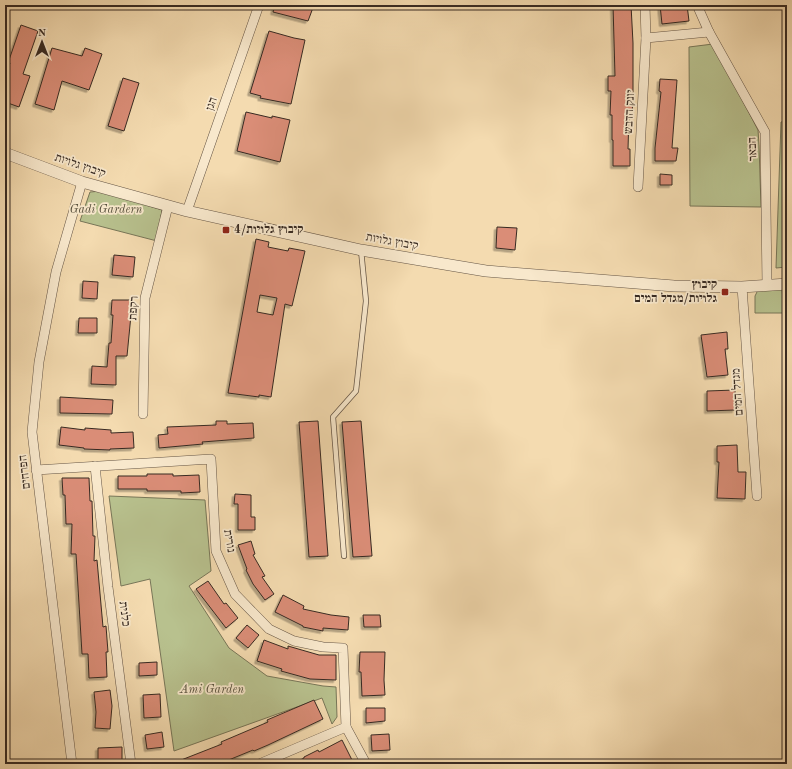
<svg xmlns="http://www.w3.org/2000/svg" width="792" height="769" viewBox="0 0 792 769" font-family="'Old Standard TT','Frank Ruhl Libre',serif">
	<defs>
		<filter id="shadow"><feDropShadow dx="-2.5" dy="2.5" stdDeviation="0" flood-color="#0004"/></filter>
	</defs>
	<rect width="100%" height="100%" fill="#f4dbb0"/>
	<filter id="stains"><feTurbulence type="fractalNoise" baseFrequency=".005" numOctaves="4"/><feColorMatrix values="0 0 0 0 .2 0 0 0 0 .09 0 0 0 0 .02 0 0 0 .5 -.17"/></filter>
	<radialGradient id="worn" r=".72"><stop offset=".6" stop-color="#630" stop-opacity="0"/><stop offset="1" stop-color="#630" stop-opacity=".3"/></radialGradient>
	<g fill="#b8c18e" stroke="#787658">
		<path d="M 713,44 L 758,130 L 759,145 L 761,207 L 690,206 L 689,47 Z"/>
		<path d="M 787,121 L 787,267 L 776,268 L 781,122 Z"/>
		<path d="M 102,191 L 162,210 L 157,241 L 80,221 L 90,192 Z"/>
		<path d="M 782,288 L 784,313 L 755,313 L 755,296 L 758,290 Z"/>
		<path d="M 109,496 L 205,500 L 211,571 L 189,586 L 229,648 L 267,676 L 323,686 L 336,687 L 337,717 L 332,724 L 322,698 L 174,751 L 150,579 L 121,586 Z"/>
	</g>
	<g fill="#da8d77" stroke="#372a22" fill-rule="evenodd" filter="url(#shadow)">
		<path d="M 275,5 L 314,5 L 308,21 L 273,12 Z"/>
		<path d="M 613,5 L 631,5 L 633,43 L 633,96 L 632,116 L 629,116 L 628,149 L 630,149 L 630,166 L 613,166 L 613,140 L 612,140 L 612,115 L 610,115 L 611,91 L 608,91 L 608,76 L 615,76 Z"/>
		<path d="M 660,5 L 687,5 L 689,21 L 662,24 Z"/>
		<path d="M 21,25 L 38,31 L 23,74 L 30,76 L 19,107 L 5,102 L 5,77 L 10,63 L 8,63 Z"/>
		<path d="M 269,31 L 294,38 L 305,40 L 291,104 L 260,98 L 261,96 L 250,93 Z"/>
		<path d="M 52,48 L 82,56 L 85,48 L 102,54 L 89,90 L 62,81 L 54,110 L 35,104 Z"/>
		<path d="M 123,78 L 139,83 L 124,131 L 108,126 Z"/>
		<path d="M 660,79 L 677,80 L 672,148 L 678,148 L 676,161 L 655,161 L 655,148 L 661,92 L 659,91 Z"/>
		<path d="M 246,112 L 272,118 L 272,116 L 290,120 L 280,162 L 237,151 Z"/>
		<path d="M 660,174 L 672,175 L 672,185 L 660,185 Z"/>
		<path d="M 497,227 L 517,228 L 515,250 L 496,248 Z"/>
		<path d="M 256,239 L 269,242 L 268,247 L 288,251 L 289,248 L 305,251 L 292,306 L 285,304 L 271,397 L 259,395 L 259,397 L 228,393 ZM 260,295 L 277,298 L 273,315 L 257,312 Z"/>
		<path d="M 114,255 L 135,257 L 133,277 L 112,275 Z"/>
		<path d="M 83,281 L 98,282 L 97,299 L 82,298 Z"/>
		<path d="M 112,300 L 132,300 L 131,315 L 127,356 L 116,356 L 116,385 L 91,384 L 92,366 L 107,367 L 109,343 L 111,343 L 113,315 L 111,315 Z"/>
		<path d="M 79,318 L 97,318 L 97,333 L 78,333 Z"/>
		<path d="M 727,332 L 728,349 L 725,349 L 728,375 L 707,377 L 701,335 Z"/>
		<path d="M 735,390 L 735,410 L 707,411 L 707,391 Z"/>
		<path d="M 60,397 L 113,400 L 112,414 L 60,413 Z"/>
		<path d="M 216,421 L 227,421 L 227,424 L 253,423 L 254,438 L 202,442 L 203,444 L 159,448 L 158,435 L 168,434 L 167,427 L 216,425 Z"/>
		<path d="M 318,421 L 328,556 L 309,557 L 299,422 Z"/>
		<path d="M 361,421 L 372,556 L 353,557 L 342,422 Z"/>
		<path d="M 61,427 L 85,430 L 85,428 L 111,430 L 111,433 L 133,432 L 134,448 L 110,449 L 110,450 L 84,449 L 84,448 L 59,445 Z"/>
		<path d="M 737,445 L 738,472 L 746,472 L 745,499 L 717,498 L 719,462 L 717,462 L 717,446 Z"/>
		<path d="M 147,474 L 173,474 L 173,476 L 199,475 L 200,492 L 181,493 L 181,491 L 147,491 L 147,489 L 118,489 L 118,476 L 147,476 Z"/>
		<path d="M 62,478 L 89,478 L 90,501 L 92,501 L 93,536 L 95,536 L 94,561 L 97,560 L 103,627 L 106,626 L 108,652 L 106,652 L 107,677 L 89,678 L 88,654 L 82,654 L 76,554 L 71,554 L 72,524 L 66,524 L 65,495 L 63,495 Z"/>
		<path d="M 235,494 L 251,495 L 251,517 L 255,517 L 255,530 L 238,530 L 238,504 L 234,504 Z"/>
		<path d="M 251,541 L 255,554 L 253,555 L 265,576 L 262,577 L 274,594 L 265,600 L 253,584 L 246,570 L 247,569 L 238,545 Z"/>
		<path d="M 208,581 L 224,604 L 226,603 L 238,618 L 226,628 L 196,589 Z"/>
		<path d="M 283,595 L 304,606 L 303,609 L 331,615 L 349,617 L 348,630 L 323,628 L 323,631 L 303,627 L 303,626 L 275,612 Z"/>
		<path d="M 363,615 L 380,615 L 381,627 L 364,627 Z"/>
		<path d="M 247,625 L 259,635 L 248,648 L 236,638 Z"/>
		<path d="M 264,640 L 288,649 L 288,646 L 319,655 L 336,655 L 336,680 L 310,679 L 281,671 L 282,669 L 257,661 Z"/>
		<path d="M 360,652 L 385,652 L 384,680 L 385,695 L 362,696 L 361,672 L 359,672 Z"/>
		<path d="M 157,662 L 157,675 L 139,676 L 139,663 Z"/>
		<path d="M 110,690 L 112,706 L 110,729 L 95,728 L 96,712 L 94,692 Z"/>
		<path d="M 160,694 L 161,717 L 144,718 L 143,695 Z"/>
		<path d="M 314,700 L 323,719 L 268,745 L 254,751 L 253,750 L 219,764 L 171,764 L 222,744 L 221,742 L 268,722 L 267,720 Z"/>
		<path d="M 366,708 L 385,708 L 385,721 L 366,723 Z"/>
		<path d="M 162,732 L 164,747 L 147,749 L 145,735 Z"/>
		<path d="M 389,734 L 390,750 L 372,751 L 371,735 Z"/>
		<path d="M 342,740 L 352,760 L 344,764 L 293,764 L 304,758 L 304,757 L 318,750 L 319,752 Z"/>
		<path d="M 122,747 L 122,762 L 98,762 L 98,748 Z"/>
	</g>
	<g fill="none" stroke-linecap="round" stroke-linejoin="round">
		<g stroke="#665646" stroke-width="6">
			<path id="service" d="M 344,556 L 333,417 L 356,391 L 366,301 L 361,250"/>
		</g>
		<g stroke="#665646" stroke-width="10">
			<g id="minor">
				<path d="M 697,5 L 709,32 L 765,132 L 767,285"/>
				<path d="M 646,38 L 709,32"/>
				<path d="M 638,187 L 646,38 L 645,5"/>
				<path d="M 187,211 L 259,5"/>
				<path d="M 742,287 L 757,496"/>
				<path d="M 143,414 L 145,298 L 168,206"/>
				<path d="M 95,466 L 108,587 L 131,764"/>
				<path d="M 36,470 L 211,459 L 216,551 L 235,594 L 269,629 L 294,641 L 323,647 L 343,648 L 346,727 L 259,764"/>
				<path d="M 346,727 L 365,762"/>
				<path d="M 72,764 L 32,432 L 39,362 L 56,272 L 82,182"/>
			</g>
		</g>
		<g stroke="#665646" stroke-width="12">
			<path id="tertiary" d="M 5,153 L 82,182 L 187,211 L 361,250 L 486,271 L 674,286 L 742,287 L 787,284"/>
		</g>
		<use href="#service" stroke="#f8e8cc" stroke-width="4.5"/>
		<use href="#minor" stroke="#f8e8cc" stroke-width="9"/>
		<use href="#tertiary" stroke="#f8e8cc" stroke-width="11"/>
	</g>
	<g fill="#8f2418" stroke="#f8e8cc" stroke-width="1.5">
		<rect x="222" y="226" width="8" height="8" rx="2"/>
		<rect x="721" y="288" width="8" height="8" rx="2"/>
	</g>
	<g text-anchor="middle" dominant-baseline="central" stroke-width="3.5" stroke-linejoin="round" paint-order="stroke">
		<g font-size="12" fill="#372a22" stroke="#f8e8cc">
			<text transform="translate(212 104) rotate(-71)">הגן</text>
			<text transform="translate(630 112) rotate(-87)">יונק הדבש</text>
			<text transform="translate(753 149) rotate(-92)">הבאר</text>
			<text transform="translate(80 166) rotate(19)">קיבוץ גלויות</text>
			<text transform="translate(392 242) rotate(10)">קיבוץ גלויות</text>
			<text transform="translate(134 308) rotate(-86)">רקפת</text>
			<text transform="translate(738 392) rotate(-94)">מגדל המים</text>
			<text transform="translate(25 472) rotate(-97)">הפרחים</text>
			<text transform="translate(229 541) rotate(80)">נורית</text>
			<text transform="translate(124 614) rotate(83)">כלנית</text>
		</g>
		<g font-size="12" font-style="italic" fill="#57503d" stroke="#f8e8cc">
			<text x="106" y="210">Gadi Gardern</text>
			<text x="212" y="690">Ami Garden</text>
		</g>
		<g font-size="12" font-weight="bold" fill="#372a22" stroke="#f8e8cc" text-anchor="start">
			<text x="234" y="230">קיבוץ גלויות/4</text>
			<text x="717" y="285" text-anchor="end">קיבוץ<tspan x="717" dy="14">גלויות/מגדל המים</tspan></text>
		</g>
	</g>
	<rect width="792" height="769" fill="none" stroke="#f4dbb0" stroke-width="20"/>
	<rect x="6" y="6" width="780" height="757" fill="none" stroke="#372a22" stroke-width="2"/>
	<rect x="10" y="10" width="772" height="749" fill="none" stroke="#372a22"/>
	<g transform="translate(42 42)" stroke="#f8e8cc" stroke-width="3" paint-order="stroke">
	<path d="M0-3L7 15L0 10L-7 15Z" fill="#372a22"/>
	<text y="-6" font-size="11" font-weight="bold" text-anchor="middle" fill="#372a22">N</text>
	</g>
	<rect width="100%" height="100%" filter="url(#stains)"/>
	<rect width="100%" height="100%" fill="url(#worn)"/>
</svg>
